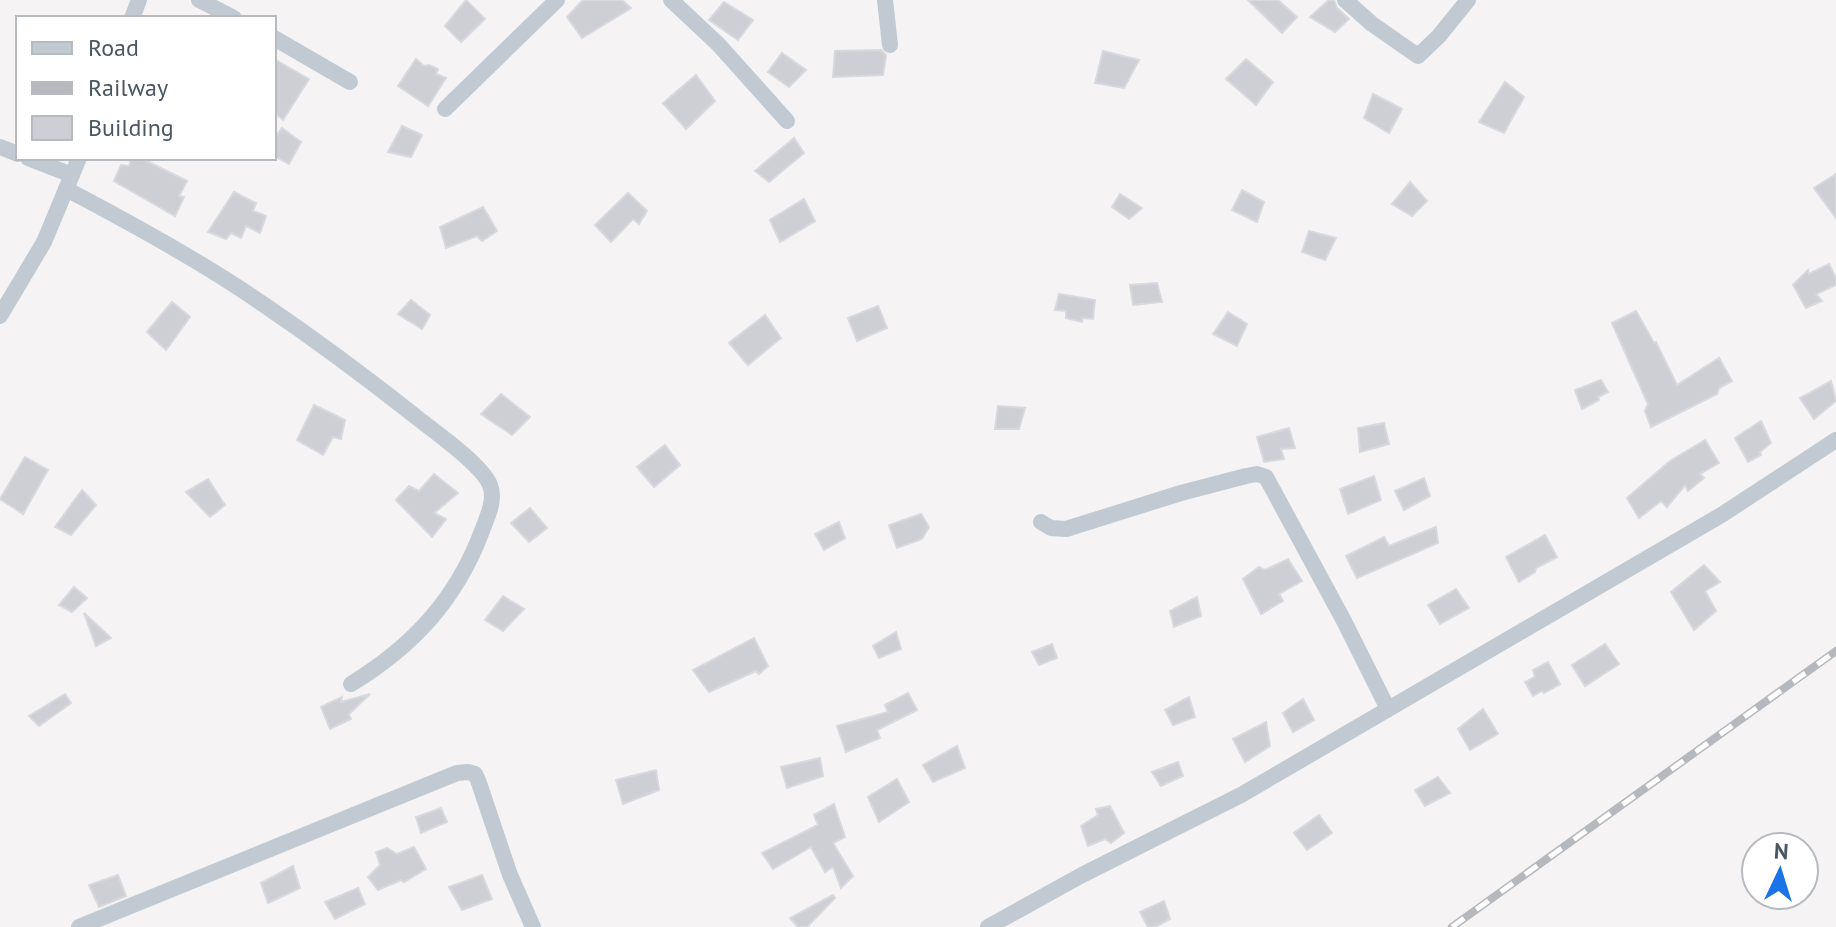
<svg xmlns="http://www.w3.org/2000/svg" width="1836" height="927" viewBox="0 0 1836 927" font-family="'PT Sans',sans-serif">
	<rect width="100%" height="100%" fill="#f5f3f3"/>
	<g fill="#cdcfd5" stroke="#d7d9de" stroke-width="2">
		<path d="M 466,0 L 485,19 L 461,42 L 445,26 Z"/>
		<path d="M 583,0 L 622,0 L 631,8 L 582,38 L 567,17 Z"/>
		<path d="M 1248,0 L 1278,0 L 1297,17 L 1282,33 Z"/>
		<path d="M 1329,0 L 1334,0 L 1337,8 L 1349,19 L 1335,32 L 1310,17 Z"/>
		<path d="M 724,2 L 753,20 L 738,40 L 709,20 Z"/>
		<path d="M 881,50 L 886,55 L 883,75 L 833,77 L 835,51 Z"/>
		<path d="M 1103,51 L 1139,60 L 1124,88 L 1095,83 Z"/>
		<path d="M 782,53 L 806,70 L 789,87 L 768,72 Z"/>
		<path d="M 274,59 L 309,79 L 283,120 L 274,112 Z"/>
		<path d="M 416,59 L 424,66 L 429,65 L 438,69 L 436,74 L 446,78 L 428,106 L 398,86 Z"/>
		<path d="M 1246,59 L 1273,82 L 1256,105 L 1226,79 Z"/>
		<path d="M 696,75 L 715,101 L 686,129 L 663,103 Z"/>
		<path d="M 1505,82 L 1524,97 L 1504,133 L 1479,122 Z"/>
		<path d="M 1373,94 L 1402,109 L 1389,133 L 1364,118 Z"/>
		<path d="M 402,126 L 422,135 L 411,157 L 388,152 Z"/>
		<path d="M 282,128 L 301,142 L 289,164 L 274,156 L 274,139 Z"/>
		<path d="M 794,138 L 804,153 L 769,182 L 755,171 Z"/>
		<path d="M 131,158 L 141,158 L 187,181 L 179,196 L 184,197 L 175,216 L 114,181 L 121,165 L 129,166 Z"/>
		<path d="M 1836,174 L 1836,218 L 1814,188 Z"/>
		<path d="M 1410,182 L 1427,201 L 1412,216 L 1392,204 Z"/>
		<path d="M 1242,190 L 1264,202 L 1257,222 L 1232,210 Z"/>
		<path d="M 234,192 L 256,203 L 253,211 L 266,216 L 260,233 L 246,226 L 241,238 L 231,233 L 226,239 L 208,232 Z"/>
		<path d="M 628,193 L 647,211 L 639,224 L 633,219 L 611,242 L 595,225 Z"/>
		<path d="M 1120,194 L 1142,208 L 1129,219 L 1112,207 Z"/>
		<path d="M 804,199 L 815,221 L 780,242 L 770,220 Z"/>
		<path d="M 483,207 L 497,231 L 482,241 L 477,236 L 446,248 L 440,227 Z"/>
		<path d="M 1309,231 L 1336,238 L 1325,260 L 1302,252 Z"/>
		<path d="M 1829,264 L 1836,278 L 1836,285 L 1816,294 L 1822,301 L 1806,308 L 1793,285 L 1808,270 L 1809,274 Z"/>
		<path d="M 1157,283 L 1162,302 L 1133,305 L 1130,285 Z"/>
		<path d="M 1059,294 L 1095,300 L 1093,319 L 1082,318 L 1082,322 L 1066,318 L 1066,311 L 1055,310 Z"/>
		<path d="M 411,300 L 430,315 L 422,329 L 398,314 Z"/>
		<path d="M 172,302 L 190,317 L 166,350 L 147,332 Z"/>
		<path d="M 878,306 L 887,328 L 857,341 L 848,318 Z"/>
		<path d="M 1636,311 L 1654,343 L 1656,342 L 1677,385 L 1719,358 L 1732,381 L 1719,388 L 1717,394 L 1651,427 L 1645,411 L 1648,404 L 1612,323 Z"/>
		<path d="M 1228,312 L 1247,324 L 1237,346 L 1213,334 Z"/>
		<path d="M 765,315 L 781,338 L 748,365 L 729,343 Z"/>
		<path d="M 1601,380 L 1608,392 L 1598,397 L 1599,400 L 1582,409 L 1575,390 Z"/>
		<path d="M 1831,381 L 1836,401 L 1814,419 L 1800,398 Z"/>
		<path d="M 501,394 L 530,417 L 512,435 L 481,414 Z"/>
		<path d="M 314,405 L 345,420 L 341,439 L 333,437 L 323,455 L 297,440 Z"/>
		<path d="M 998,406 L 1025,408 L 1019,429 L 995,429 Z"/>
		<path d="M 1761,421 L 1771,443 L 1760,452 L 1761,455 L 1748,462 L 1735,438 Z"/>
		<path d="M 1384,423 L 1389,444 L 1360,452 L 1358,428 Z"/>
		<path d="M 1289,428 L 1295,448 L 1281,449 L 1284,459 L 1264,462 L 1257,437 Z"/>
		<path d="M 1705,440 L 1719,463 L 1700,474 L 1704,478 L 1688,491 L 1685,485 L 1667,507 L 1661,501 L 1639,518 L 1627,498 L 1670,461 Z"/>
		<path d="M 665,445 L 680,465 L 654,487 L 637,467 Z"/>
		<path d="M 25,457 L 48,470 L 23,514 L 0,499 Z"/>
		<path d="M 434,474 L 458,493 L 434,513 L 446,519 L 432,537 L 396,500 L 409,486 L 419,491 Z"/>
		<path d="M 1374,476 L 1381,500 L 1348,514 L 1340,489 Z"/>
		<path d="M 1424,478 L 1430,496 L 1404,510 L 1395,491 Z"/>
		<path d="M 208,479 L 225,505 L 210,517 L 186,492 Z"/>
		<path d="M 82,490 L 96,505 L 71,535 L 55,527 Z"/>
		<path d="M 530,508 L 547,528 L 529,542 L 511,523 Z"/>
		<path d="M 921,514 L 929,527 L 922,539 L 897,548 L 889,525 Z"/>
		<path d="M 839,522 L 845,538 L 824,550 L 815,534 Z"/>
		<path d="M 1436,527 L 1438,543 L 1357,578 L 1346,556 L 1384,537 L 1389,546 Z"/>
		<path d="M 1545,535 L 1557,557 L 1536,568 L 1535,572 L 1519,582 L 1506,557 Z"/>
		<path d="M 1288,559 L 1302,581 L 1279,594 L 1283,601 L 1261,614 L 1243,579 L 1259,567 L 1265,570 Z"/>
		<path d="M 1704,565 L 1720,582 L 1705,591 L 1716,611 L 1694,630 L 1671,592 Z"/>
		<path d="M 74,587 L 87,598 L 72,612 L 59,605 Z"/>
		<path d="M 1456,589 L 1469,608 L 1440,624 L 1428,605 Z"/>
		<path d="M 503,596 L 524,609 L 503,631 L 485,620 Z"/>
		<path d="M 1197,597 L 1201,616 L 1174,627 L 1170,611 Z"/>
		<path d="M 84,613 L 111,638 L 96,646 Z"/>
		<path d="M 896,632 L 901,649 L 879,658 L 873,646 Z"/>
		<path d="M 754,638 L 768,666 L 759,674 L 756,671 L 709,692 L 693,670 Z"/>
		<path d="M 1052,644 L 1057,658 L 1039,665 L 1032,652 Z"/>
		<path d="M 1605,644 L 1619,664 L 1585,686 L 1572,665 Z"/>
		<path d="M 1548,662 L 1560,684 L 1544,693 L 1542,691 L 1533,696 L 1525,682 L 1535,677 L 1533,670 Z"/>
		<path d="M 908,693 L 917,710 L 877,730 L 880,738 L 846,752 L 837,726 L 888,712 L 885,705 Z"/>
		<path d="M 65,694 L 71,703 L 39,726 L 29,716 Z"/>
		<path d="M 370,694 L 349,714 L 351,719 L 330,729 L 321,707 L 342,697 L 341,702 Z"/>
		<path d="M 1189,697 L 1195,717 L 1173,725 L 1165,710 Z"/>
		<path d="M 1303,699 L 1314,720 L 1293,732 L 1283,713 Z"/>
		<path d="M 1483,709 L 1498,734 L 1470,750 L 1458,729 Z"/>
		<path d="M 1266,722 L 1270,746 L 1245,762 L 1233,739 Z"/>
		<path d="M 957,746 L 965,768 L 933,782 L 923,765 Z"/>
		<path d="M 820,758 L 823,776 L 787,788 L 781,767 Z"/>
		<path d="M 1178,762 L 1183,776 L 1161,786 L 1152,772 Z"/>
		<path d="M 656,770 L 659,790 L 623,804 L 616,780 Z"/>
		<path d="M 1438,777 L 1450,793 L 1425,806 L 1415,790 Z"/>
		<path d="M 897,779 L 909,802 L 879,822 L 868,797 Z"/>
		<path d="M 834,804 L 845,837 L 833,843 L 853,876 L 841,888 L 833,867 L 825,872 L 811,847 L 773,869 L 762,853 L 818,825 L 814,815 Z"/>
		<path d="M 1110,806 L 1124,833 L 1111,843 L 1105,839 L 1088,846 L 1081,826 L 1098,815 L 1096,809 Z"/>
		<path d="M 441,808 L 447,822 L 421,833 L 416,817 Z"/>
		<path d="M 1319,815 L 1332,833 L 1307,850 L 1294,833 Z"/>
		<path d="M 414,847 L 426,869 L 404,882 L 401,880 L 378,890 L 368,877 L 380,865 L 376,852 L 387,848 L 397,854 Z"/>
		<path d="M 293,866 L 300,888 L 268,903 L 261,883 Z"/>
		<path d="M 118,875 L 126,896 L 99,907 L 89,885 Z"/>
		<path d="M 482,875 L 492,899 L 462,910 L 449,887 Z"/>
		<path d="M 358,888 L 365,904 L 335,919 L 325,902 Z"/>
		<path d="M 833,895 L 835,898 L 807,927 L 798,927 L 790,918 Z"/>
		<path d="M 1164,901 L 1170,919 L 1155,927 L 1148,927 L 1140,912 Z"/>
	</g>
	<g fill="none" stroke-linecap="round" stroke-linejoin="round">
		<g stroke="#c1cad2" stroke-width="16">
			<path d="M 199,0 L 234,18"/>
			<path d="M 671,0 L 718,44 L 787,121"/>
			<path d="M 885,0 L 890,45"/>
			<path d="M 1345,0 L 1372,24 L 1418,56 L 1439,36 L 1468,0"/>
			<path d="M 132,18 L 139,0"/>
			<path d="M 274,38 L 350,82"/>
			<path d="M 445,109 L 557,0"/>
			<path d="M 0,147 L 18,154"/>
			<path d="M 28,158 L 72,175"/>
			<path d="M 66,189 C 125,220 184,252 239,288 C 301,329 362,374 420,420 C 437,433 483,466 490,485 C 496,500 487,517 482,531 C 456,600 413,646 351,684"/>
			<path d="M 0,316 L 44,242 L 79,158"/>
			<path d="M 1041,522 L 1051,528 L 1066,529 L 1181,493 L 1246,476 L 1257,474 L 1266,477 L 1344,621 L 1388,709"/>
			<path d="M 79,927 L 457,773 L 468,772 L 475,774 L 478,780 L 510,875 L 533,927"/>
			<path d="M 988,927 L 1082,875 L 1241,795 L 1723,514 L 1836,440"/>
		</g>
		<g stroke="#b5b8bd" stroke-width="8">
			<path id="rail" d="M 1452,927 L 1836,651"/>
		</g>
		<use href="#rail" stroke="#fff" stroke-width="5" stroke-dasharray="15" stroke-linecap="butt"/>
	</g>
	<rect x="16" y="16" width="260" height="144" fill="#ffffff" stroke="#b7bbc0" stroke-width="2"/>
	<rect x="32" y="42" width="40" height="12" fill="#c1cad2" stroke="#b7bbc0" stroke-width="2"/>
	<text x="88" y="56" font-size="24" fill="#4a5661">Road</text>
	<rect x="32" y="82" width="40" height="12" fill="#b5b8bd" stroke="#b7bbc0" stroke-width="2"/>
	<text x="88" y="96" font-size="24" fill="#4a5661">Railway</text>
	<rect x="32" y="116" width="40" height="24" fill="#cdcfd5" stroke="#b7bbc0" stroke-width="2"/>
	<text x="88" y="136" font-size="24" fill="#4a5661">Building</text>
	<g transform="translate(1780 871) rotate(4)"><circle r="38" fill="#ffffff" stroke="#b7bbc0" stroke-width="2"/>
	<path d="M0-6L14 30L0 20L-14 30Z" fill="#1a73e8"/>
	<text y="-12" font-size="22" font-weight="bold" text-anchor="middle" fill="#4a5661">N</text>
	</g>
</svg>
